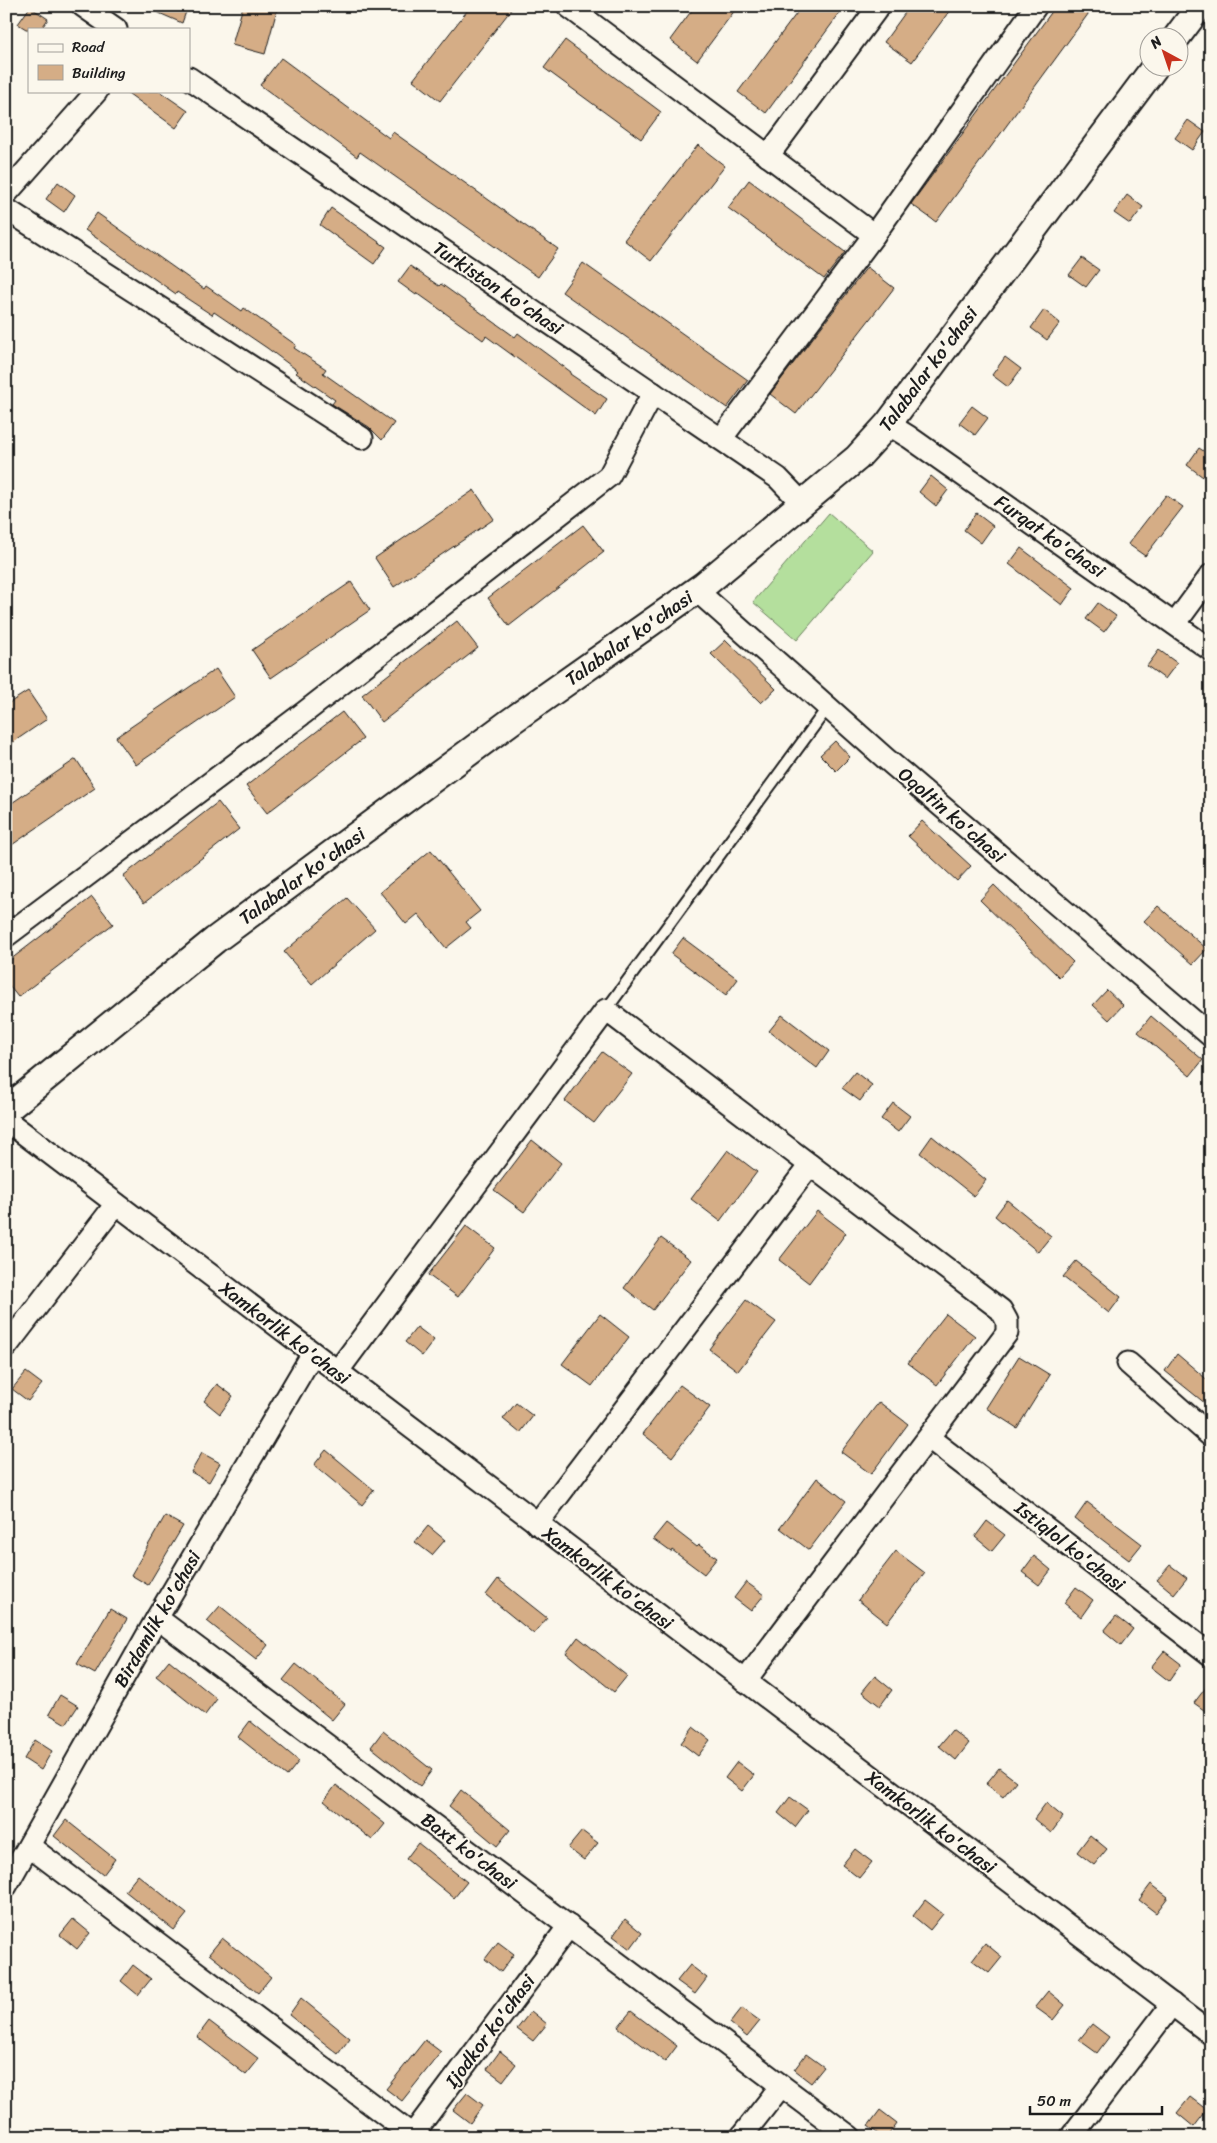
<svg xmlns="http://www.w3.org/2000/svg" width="1217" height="2143" viewBox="0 0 1217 2143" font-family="Sriracha,sans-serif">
	<rect width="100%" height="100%" fill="#fbf7ec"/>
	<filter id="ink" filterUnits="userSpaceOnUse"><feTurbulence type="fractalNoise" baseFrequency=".02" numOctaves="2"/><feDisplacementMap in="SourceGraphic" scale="10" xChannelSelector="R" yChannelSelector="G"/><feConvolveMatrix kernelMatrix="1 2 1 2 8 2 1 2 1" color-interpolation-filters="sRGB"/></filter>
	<g filter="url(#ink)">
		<path fill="#b4df9d" stroke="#687e5c" d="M 829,513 L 873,551 L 797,640 L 753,602 Z"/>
		<g fill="#d5ad86" stroke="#1c1c1c">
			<path d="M 143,6 L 188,6 L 182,23 Z"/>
			<path d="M 243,6 L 278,6 L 265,54 L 232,45 Z"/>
			<path d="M 471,6 L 514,6 L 440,101 L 413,80 Z"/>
			<path d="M 695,6 L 738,6 L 697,61 L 670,40 Z"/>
			<path d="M 802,6 L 845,6 L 766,113 L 738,92 Z"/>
			<path d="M 910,6 L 953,6 L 912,62 L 884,42 Z"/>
			<path d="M 1056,6 L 1094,6 L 936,222 L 911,204 Z"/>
			<path d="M 30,7 L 48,19 L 41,29 L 26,29 L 18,24 Z"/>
			<path d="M 565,40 L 661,112 L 641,139 L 544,68 Z"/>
			<path d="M 281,58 L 389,138 L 393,132 L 558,249 L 538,277 L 360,152 L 357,157 L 260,85 Z"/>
			<path d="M 125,91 L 159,91 L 188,111 L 176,128 Z"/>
			<path d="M 1188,120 L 1205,132 L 1192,150 L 1175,138 Z"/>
			<path d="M 698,145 L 725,166 L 651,261 L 624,240 Z"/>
			<path d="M 749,180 L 845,252 L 824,279 L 728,208 Z"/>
			<path d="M 58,182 L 75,195 L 64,212 L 46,199 Z"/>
			<path d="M 1127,195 L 1143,207 L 1130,224 L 1114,213 Z"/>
			<path d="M 331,208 L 386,247 L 374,264 L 320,225 Z"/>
			<path d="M 97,213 L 204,289 L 206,286 L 242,311 L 244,308 L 296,345 L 294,348 L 326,369 L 323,373 L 394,423 L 382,440 L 369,427 L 332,404 L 335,400 L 296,373 L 298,371 L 267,348 L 214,312 L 212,315 L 177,292 L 176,294 L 85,230 Z"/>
			<path d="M 1082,258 L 1099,270 L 1086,287 L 1069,275 Z"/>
			<path d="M 583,263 L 748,380 L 727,408 L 562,292 Z"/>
			<path d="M 410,266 L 439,286 L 441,284 L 515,337 L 518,333 L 571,372 L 570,374 L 607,399 L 596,416 L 486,336 L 483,340 L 417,293 L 416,295 L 398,282 Z"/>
			<path d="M 867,267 L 894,288 L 796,414 L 770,394 Z"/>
			<path d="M 1044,310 L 1060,323 L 1047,340 L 1031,328 Z"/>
			<path d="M 1005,357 L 1021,369 L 1008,387 L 992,375 Z"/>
			<path d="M 972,406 L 988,418 L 975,435 L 959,423 Z"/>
			<path d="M 1199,448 L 1211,456 L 1211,467 L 1203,477 L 1187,465 Z"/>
			<path d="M 931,476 L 948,490 L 936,506 L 919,492 Z"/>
			<path d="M 474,490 L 494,519 L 394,587 L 375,558 Z"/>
			<path d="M 1166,495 L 1183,507 L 1145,556 L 1128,544 Z"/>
			<path d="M 976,513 L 993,526 L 981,543 L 964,530 Z"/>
			<path d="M 583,525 L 604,552 L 509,626 L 488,598 Z"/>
			<path d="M 1021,548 L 1074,588 L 1062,605 L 1009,564 Z"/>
			<path d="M 351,582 L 370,610 L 271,678 L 252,650 Z"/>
			<path d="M 1098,603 L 1116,616 L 1104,632 L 1086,619 Z"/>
			<path d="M 457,621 L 478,648 L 382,722 L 362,695 Z"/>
			<path d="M 726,640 L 776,689 L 761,703 L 711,654 Z"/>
			<path d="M 1159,650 L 1177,663 L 1165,679 L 1147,666 Z"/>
			<path d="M 216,669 L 235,697 L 136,765 L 116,737 Z"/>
			<path d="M 28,691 L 47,719 L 6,747 L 6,705 Z"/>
			<path d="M 342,712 L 363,739 L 267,813 L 246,786 Z"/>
			<path d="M 835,741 L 850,757 L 836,771 L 820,755 Z"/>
			<path d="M 76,759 L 95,788 L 6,849 L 6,807 Z"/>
			<path d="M 218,802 L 239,829 L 144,903 L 123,876 Z"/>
			<path d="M 922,821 L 971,866 L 957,881 L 908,836 Z"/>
			<path d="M 431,850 L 480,911 L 466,922 L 471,928 L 446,948 L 418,914 L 406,924 L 380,892 Z"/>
			<path d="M 994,885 L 1073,962 L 1059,977 L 980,900 Z"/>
			<path d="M 92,897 L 113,924 L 18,997 L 6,982 L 6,963 Z"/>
			<path d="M 347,898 L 375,929 L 312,984 L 284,952 Z"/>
			<path d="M 1158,906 L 1207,949 L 1193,964 L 1144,921 Z"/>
			<path d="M 683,938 L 738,979 L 726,995 L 671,954 Z"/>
			<path d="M 1107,990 L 1123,1005 L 1109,1020 L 1093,1005 Z"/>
			<path d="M 782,1015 L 829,1051 L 817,1068 L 769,1031 Z"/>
			<path d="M 1151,1016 L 1203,1060 L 1190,1076 L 1138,1032 Z"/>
			<path d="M 602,1052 L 632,1074 L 594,1123 L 565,1101 Z"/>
			<path d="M 855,1072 L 872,1085 L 860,1101 L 842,1088 Z"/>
			<path d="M 893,1103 L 910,1116 L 898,1132 L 881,1119 Z"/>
			<path d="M 932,1136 L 986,1180 L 974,1196 L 920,1153 Z"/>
			<path d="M 532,1140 L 561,1163 L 524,1212 L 494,1190 Z"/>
			<path d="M 728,1150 L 757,1172 L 720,1221 L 691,1199 Z"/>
			<path d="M 1007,1200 L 1051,1236 L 1038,1252 L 995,1216 Z"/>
			<path d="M 817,1211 L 846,1233 L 809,1283 L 779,1260 Z"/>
			<path d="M 466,1226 L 495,1248 L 458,1297 L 428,1275 Z"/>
			<path d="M 661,1238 L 691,1260 L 653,1310 L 624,1288 Z"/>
			<path d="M 1076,1261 L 1121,1297 L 1109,1313 L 1063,1277 Z"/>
			<path d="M 746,1300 L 776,1322 L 738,1371 L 709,1349 Z"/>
			<path d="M 600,1314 L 629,1337 L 592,1386 L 562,1364 Z"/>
			<path d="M 946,1314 L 975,1336 L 937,1385 L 908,1363 Z"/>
			<path d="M 417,1327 L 434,1340 L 422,1356 L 405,1342 Z"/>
			<path d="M 1177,1354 L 1211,1383 L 1211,1408 L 1165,1371 Z"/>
			<path d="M 1019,1356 L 1050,1375 L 1017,1428 L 986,1408 Z"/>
			<path d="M 26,1372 L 42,1384 L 28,1401 L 12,1389 Z"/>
			<path d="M 217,1384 L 233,1396 L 220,1414 L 204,1401 Z"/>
			<path d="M 680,1385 L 710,1407 L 672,1457 L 643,1434 Z"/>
			<path d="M 879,1402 L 908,1424 L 871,1474 L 841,1452 Z"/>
			<path d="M 516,1403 L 533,1416 L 520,1433 L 503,1419 Z"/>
			<path d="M 326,1450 L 374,1490 L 362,1505 L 314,1465 Z"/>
			<path d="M 202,1453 L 220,1463 L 209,1482 L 191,1472 Z"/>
			<path d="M 817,1478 L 846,1501 L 809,1550 L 780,1528 Z"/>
			<path d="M 1087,1502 L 1142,1544 L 1129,1560 L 1075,1519 Z"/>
			<path d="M 165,1516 L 183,1526 L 148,1585 L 131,1575 Z"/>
			<path d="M 987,1521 L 1005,1535 L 992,1551 L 975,1537 Z"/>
			<path d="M 666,1523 L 697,1547 L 699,1545 L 717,1558 L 704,1574 L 672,1550 L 671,1552 L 653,1539 Z"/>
			<path d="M 428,1526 L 445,1540 L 432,1555 L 415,1542 Z"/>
			<path d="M 896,1551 L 925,1573 L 887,1623 L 858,1600 Z"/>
			<path d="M 1034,1556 L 1051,1570 L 1039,1585 L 1022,1572 Z"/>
			<path d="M 1170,1565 L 1187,1578 L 1174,1594 L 1157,1580 Z"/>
			<path d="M 498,1579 L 547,1618 L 534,1634 L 486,1595 Z"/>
			<path d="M 746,1582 L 764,1595 L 751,1611 L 734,1598 Z"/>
			<path d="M 1076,1587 L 1093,1600 L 1081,1617 L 1064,1603 Z"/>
			<path d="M 220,1606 L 268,1645 L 256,1660 L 207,1621 Z"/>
			<path d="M 110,1609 L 127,1619 L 95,1674 L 77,1664 Z"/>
			<path d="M 1116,1616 L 1133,1629 L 1121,1645 L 1104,1631 Z"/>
			<path d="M 578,1637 L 627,1676 L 614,1692 L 566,1653 Z"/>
			<path d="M 1164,1651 L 1181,1664 L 1169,1681 L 1151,1667 Z"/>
			<path d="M 169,1660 L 217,1699 L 205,1715 L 156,1676 Z"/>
			<path d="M 296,1664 L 345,1704 L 332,1720 L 283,1680 Z"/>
			<path d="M 875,1676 L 892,1690 L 880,1706 L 862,1692 Z"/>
			<path d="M 1211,1681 L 1211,1715 L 1194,1703 Z"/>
			<path d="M 60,1695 L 78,1706 L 66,1724 L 49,1714 Z"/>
			<path d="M 250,1721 L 299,1761 L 287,1776 L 238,1737 Z"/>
			<path d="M 693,1727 L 710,1740 L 698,1756 L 681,1743 Z"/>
			<path d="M 952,1730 L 969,1743 L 956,1760 L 939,1746 Z"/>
			<path d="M 383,1731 L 432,1770 L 420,1786 L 371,1747 Z"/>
			<path d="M 35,1740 L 52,1751 L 41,1770 L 24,1759 Z"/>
			<path d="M 737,1762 L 754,1775 L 742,1791 L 725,1778 Z"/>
			<path d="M 999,1768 L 1016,1781 L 1003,1797 L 986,1784 Z"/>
			<path d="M 336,1785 L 385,1824 L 372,1840 L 324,1801 Z"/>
			<path d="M 461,1790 L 510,1830 L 497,1846 L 449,1806 Z"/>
			<path d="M 790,1797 L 808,1810 L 795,1827 L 778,1813 Z"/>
			<path d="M 1046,1803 L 1063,1817 L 1051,1833 L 1034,1819 Z"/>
			<path d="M 66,1820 L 115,1859 L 103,1875 L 54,1836 Z"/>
			<path d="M 582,1831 L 598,1843 L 584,1860 L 568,1848 Z"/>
			<path d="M 1090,1835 L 1107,1849 L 1094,1865 L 1077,1852 Z"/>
			<path d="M 418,1843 L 467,1882 L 454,1898 L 406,1859 Z"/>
			<path d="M 855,1849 L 872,1862 L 859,1878 L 842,1865 Z"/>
			<path d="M 138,1875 L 187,1914 L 174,1930 L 125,1891 Z"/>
			<path d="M 1151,1884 L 1168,1897 L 1156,1913 L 1139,1900 Z"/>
			<path d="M 925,1900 L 943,1914 L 930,1930 L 913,1916 Z"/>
			<path d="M 73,1919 L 90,1933 L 77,1949 L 60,1935 Z"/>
			<path d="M 625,1919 L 642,1933 L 630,1949 L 613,1936 Z"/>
			<path d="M 222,1938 L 271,1977 L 258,1993 L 209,1954 Z"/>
			<path d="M 498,1942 L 514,1954 L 501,1972 L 485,1959 Z"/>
			<path d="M 985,1943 L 1002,1957 L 989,1973 L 972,1960 Z"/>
			<path d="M 133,1965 L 151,1979 L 138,1995 L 121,1981 Z"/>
			<path d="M 690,1965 L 707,1978 L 695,1994 L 677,1981 Z"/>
			<path d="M 1048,1991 L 1065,2005 L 1053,2020 L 1035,2007 Z"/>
			<path d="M 301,1998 L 350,2038 L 338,2054 L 289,2015 Z"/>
			<path d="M 742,2008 L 760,2021 L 747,2037 L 730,2023 Z"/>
			<path d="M 531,2011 L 547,2024 L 533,2041 L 517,2029 Z"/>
			<path d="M 631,2011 L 677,2046 L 665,2062 L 618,2027 Z"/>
			<path d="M 209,2021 L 259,2059 L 246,2075 L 197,2037 Z"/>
			<path d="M 1092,2024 L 1109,2037 L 1097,2053 L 1079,2040 Z"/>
			<path d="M 425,2040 L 441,2052 L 402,2101 L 386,2089 Z"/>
			<path d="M 500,2051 L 516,2064 L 503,2081 L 487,2069 Z"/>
			<path d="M 806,2054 L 824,2067 L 811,2083 L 794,2070 Z"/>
			<path d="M 467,2093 L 483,2105 L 470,2123 L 453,2110 Z"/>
			<path d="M 1190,2097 L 1207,2110 L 1194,2127 L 1177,2113 Z"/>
			<path d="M 880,2110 L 897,2123 L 887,2137 L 882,2137 L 868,2126 Z"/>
		</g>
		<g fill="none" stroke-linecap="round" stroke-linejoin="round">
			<g stroke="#1c1c1c" stroke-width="14">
				<path id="service" d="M 606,1010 L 828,707"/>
			</g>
			<g stroke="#1c1c1c" stroke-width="25">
				<g id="minor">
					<path d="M 83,6 L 116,29"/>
					<path d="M 568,6 L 874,235"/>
					<path d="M 189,78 L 778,478 L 802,503"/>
					<path d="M 768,156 L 879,6"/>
					<path d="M 6,194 L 97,91"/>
					<path d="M 6,209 L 362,438"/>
					<path d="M 888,424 L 909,437 L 1211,650"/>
					<path d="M 721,439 L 874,235 L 1036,6"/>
					<path d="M 696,590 L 885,758 L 1211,1036"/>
					<path d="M 1175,624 L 1211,575"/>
					<path d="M 6,936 L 305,712 L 609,476 L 653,393"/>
					<path d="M 6,1120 L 1211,2034"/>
					<path d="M 6,1347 L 116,1204"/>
					<path d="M 1128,1363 L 1211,1436"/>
					<path d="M 337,1372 L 606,1010 L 1001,1310 L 1007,1321 L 1007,1333 L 745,1681"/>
					<path d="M 929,1438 L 1211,1655"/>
					<path d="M 537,1524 L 810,1165"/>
					<path d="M 157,1618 L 850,2137"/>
					<path d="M 29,1846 L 412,2135"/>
					<path d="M 6,1886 L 157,1618 L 313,1353"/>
					<path d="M 411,2137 L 569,1926"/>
					<path d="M 741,2137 L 781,2086"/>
					<path d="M 1071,2137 L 1172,2004"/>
				</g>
			</g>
			<g stroke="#1c1c1c" stroke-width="30">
				<g id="tertiary">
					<path d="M 1176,38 L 1200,6"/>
					<path d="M 6,1110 L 215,940 L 510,722 L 704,585 L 857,458 L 888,424 L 1154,68"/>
				</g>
			</g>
			<use href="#service" stroke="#fbf7ec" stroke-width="10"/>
			<use href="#minor" stroke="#fbf7ec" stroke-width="21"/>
			<use href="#tertiary" stroke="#fbf7ec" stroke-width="26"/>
		</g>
	</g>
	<g text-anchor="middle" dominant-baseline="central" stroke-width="4" stroke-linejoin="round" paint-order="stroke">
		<g font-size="19" fill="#1c1c1c" stroke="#fbf7ec">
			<text transform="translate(498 288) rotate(34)">Turkiston ko'chasi</text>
			<text transform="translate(928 369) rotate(-53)">Talabalar ko'chasi</text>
			<text transform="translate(1050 536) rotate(35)">Furqat ko'chasi</text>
			<text transform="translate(629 638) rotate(-35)">Talabalar ko'chasi</text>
			<text transform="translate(952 815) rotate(41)">Oqoltin ko'chasi</text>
			<text transform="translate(302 876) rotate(-36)">Talabalar ko'chasi</text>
			<text transform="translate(285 1333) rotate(37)">Xamkorlik ko'chasi</text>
			<text transform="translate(1070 1546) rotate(38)">Istiqlol ko'chasi</text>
			<text transform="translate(608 1578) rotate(37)">Xamkorlik ko'chasi</text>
			<text transform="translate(157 1619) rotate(-60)">Birdamlik ko'chasi</text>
			<text transform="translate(931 1822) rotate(37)">Xamkorlik ko'chasi</text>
			<text transform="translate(469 1851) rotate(37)">Baxt ko'chasi</text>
			<text transform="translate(490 2031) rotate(-53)">Ijodkor ko'chasi</text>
		</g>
	</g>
	<rect width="1217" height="2143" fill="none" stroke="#fbf7ec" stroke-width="25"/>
	<rect x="12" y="12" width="1192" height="2118" fill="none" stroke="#1c1c1c" stroke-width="2" filter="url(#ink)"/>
	<rect x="28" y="28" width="162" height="65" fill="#fbf7ec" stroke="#a29f99"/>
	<rect x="38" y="44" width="25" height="8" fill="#fbf7ec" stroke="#a29f99"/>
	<text x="72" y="52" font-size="15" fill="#1c1c1c">Road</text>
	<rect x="38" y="65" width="25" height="15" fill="#d5ad86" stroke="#a29f99"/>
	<text x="72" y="78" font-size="15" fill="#1c1c1c">Building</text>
	<g transform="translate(1164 52) rotate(320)"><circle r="24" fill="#fbf7ec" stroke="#a29f99"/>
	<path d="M0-4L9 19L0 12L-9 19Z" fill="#c8321e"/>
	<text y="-8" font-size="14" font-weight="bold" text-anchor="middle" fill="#1c1c1c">N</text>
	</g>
	<path d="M1030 2106v8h132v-8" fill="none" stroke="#1c1c1c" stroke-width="2.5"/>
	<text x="1037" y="2106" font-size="15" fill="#1c1c1c" stroke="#fbf7ec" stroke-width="4" paint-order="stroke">50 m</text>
</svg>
